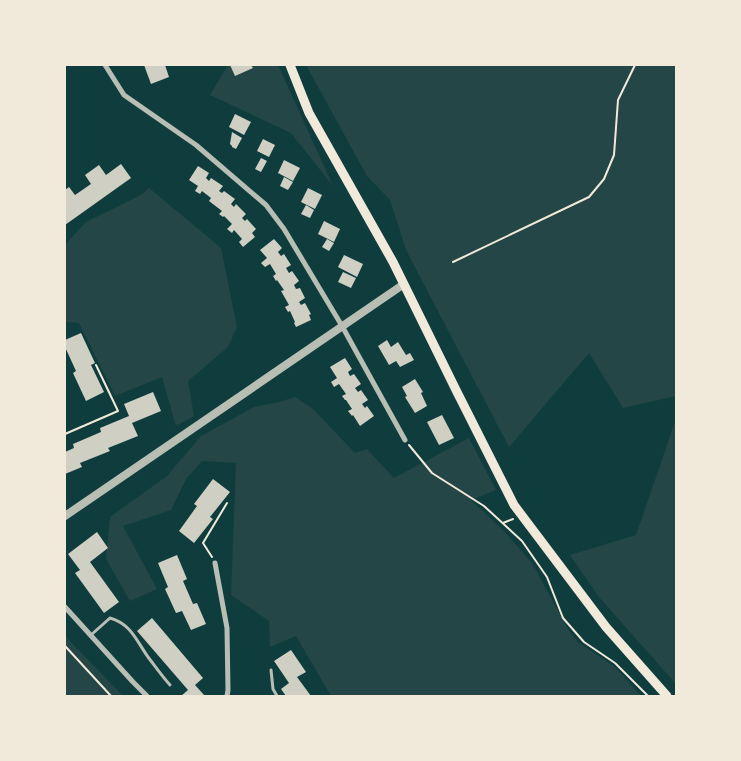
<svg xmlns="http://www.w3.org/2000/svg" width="741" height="761" viewBox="0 0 741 761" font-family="'Nunito Sans',sans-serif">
	<rect width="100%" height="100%" fill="#0f3d3e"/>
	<g fill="#244646">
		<path d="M 228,65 L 278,65 L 333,186 L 291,133 L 210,95 Z"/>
		<path d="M 306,65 L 676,65 L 676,396 L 623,408 L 589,353 L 509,447 L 406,250 L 390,200 L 367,176 Z"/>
		<path d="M 149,188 L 221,248 L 237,327 L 228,347 L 188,381 L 194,416 L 176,426 L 162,377 L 115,396 L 79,323 L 65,322 L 65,245 L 86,222 L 141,195 Z"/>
		<path d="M 295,397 L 313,409 L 355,453 L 367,449 L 394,478 L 469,438 L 496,490 L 471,500 L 503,530 L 532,563 L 568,629 L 578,642 L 614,666 L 641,696 L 331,696 L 296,636 L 270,647 L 269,621 L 231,595 L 236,463 L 202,461 L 186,479 L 171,510 L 123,526 L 157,589 L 130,601 L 106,559 L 110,517 L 167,476 L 201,436 L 254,407 L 279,402 Z"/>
		<path d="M 676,419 L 676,684 L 599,597 L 570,555 L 636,535 Z"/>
		<path d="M 65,636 L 123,696 L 65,696 Z"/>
	</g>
	<g fill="#cfcfc3">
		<path d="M 144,65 L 165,65 L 169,77 L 151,84 Z"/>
		<path d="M 230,65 L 251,65 L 253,68 L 235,76 Z"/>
		<path d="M 235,114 L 251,122 L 244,135 L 229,127 Z"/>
		<path d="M 232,132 L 242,138 L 236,149 L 232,147 L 232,146 L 230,144 Z"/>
		<path d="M 263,139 L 275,145 L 269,157 L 257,151 Z"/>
		<path d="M 261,158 L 267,161 L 261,172 L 255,169 Z"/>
		<path d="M 284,160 L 300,168 L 293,181 L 278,173 Z"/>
		<path d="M 121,164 L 131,178 L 65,225 L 65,190 L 69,187 L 75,195 L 91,184 L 85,175 L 99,165 L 106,175 Z"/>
		<path d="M 198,166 L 209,173 L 206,178 L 209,181 L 211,178 L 223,186 L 219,191 L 222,193 L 224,191 L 235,199 L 231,204 L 234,207 L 236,204 L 246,214 L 242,218 L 245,221 L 247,219 L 256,229 L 252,233 L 255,237 L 243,247 L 239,242 L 242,239 L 234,230 L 232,233 L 227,229 L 232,224 L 224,216 L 223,217 L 219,214 L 222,211 L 209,201 L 211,198 L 202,191 L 200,194 L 195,191 L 198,186 L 189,180 Z"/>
		<path d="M 284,177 L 293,182 L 288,190 L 280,186 Z"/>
		<path d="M 308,188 L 322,195 L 315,209 L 301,202 Z"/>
		<path d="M 306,205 L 314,210 L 310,218 L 301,214 Z"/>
		<path d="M 324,221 L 340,229 L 334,242 L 318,234 Z"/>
		<path d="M 274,239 L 282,248 L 278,252 L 281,256 L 284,254 L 291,265 L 286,268 L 289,273 L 292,271 L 299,281 L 294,285 L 296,289 L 300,288 L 305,298 L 299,302 L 301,305 L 305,303 L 311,314 L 309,315 L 311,320 L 296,327 L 294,323 L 295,322 L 290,311 L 288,312 L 285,307 L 289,305 L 281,291 L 284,290 L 277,280 L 276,281 L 273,276 L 276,274 L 270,264 L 265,267 L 261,263 L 267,258 L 260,250 Z"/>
		<path d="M 327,239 L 334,243 L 329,251 L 322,247 Z"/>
		<path d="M 344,255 L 363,264 L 357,277 L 338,267 Z"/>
		<path d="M 343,272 L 356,278 L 351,288 L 338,282 Z"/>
		<path d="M 81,333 L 95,363 L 91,365 L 104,392 L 86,401 L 73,373 L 76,371 L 65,347 L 65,340 Z"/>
		<path d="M 387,340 L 391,347 L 398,342 L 406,355 L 410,353 L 414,360 L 400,367 L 396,361 L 389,365 L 378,346 Z"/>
		<path d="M 345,358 L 352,369 L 348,372 L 350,376 L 354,374 L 361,384 L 355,388 L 358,392 L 361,390 L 368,400 L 362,404 L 365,408 L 367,406 L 374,416 L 360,426 L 353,415 L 352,416 L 348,411 L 352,409 L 346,400 L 345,400 L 342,396 L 346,394 L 339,384 L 334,387 L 331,382 L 337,378 L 330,367 Z"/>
		<path d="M 415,379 L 423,392 L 421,393 L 427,406 L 415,413 L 405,397 L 407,396 L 402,387 Z"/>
		<path d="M 153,392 L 161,411 L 132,423 L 138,436 L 108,448 L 110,451 L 80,463 L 82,467 L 65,474 L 65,452 L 74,448 L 73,444 L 101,432 L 100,428 L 129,416 L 124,404 Z"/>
		<path d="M 442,415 L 454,438 L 439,445 L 427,422 Z"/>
		<path d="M 213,479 L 230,492 L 210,517 L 213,519 L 194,543 L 179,531 L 197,506 L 194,504 Z"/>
		<path d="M 97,532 L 108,548 L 90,562 L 119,602 L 104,613 L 75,573 L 80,570 L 68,554 Z"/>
		<path d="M 177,555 L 187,579 L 183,581 L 193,604 L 197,603 L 206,624 L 191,630 L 182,611 L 176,613 L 165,589 L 168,587 L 158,563 Z"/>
		<path d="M 152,618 L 203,678 L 195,685 L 205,696 L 181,696 L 188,690 L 137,631 Z"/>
		<path d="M 291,650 L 306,672 L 297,677 L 311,696 L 286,696 L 281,689 L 289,683 L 274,661 Z"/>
	</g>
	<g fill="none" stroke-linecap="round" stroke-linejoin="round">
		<g stroke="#f1e9da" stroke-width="2">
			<path d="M 453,262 L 589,197 L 604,179 L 614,155 L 618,100 L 635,65"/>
			<path d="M 65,434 L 118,411 L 96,365"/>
			<path d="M 409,445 L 432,473 L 484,506 L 522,541 L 547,577 L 563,618 L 584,642 L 615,663 L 648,696"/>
			<path d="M 503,523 L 513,519"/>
			<path d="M 212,557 L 203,543 L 227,503"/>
			<path d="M 65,646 L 111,696"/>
		</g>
		<g stroke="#b8beb3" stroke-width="3">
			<path d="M 91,635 L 110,618 C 131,624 136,640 148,657 C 155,666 162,676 170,685"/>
			<path d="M 271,670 L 273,689 L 277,696"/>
		</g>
		<g stroke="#b8beb3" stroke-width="5">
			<path d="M 105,65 L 124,95 L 196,145 L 266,205 L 284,229 L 342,326 L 405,440"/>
			<path d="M 215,563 L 227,628 L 228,690 L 227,696"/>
			<path d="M 65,607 L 133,682 L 147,696"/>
		</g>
		<path stroke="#b8beb3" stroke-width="8" d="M 65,516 L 404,284"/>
		<path stroke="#f1e9da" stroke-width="9" d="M 290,65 L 309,113 L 393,262 L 456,390 L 514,505 L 606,627 L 667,696"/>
	</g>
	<rect width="741" height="761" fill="none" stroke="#f1e9da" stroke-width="132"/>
</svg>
